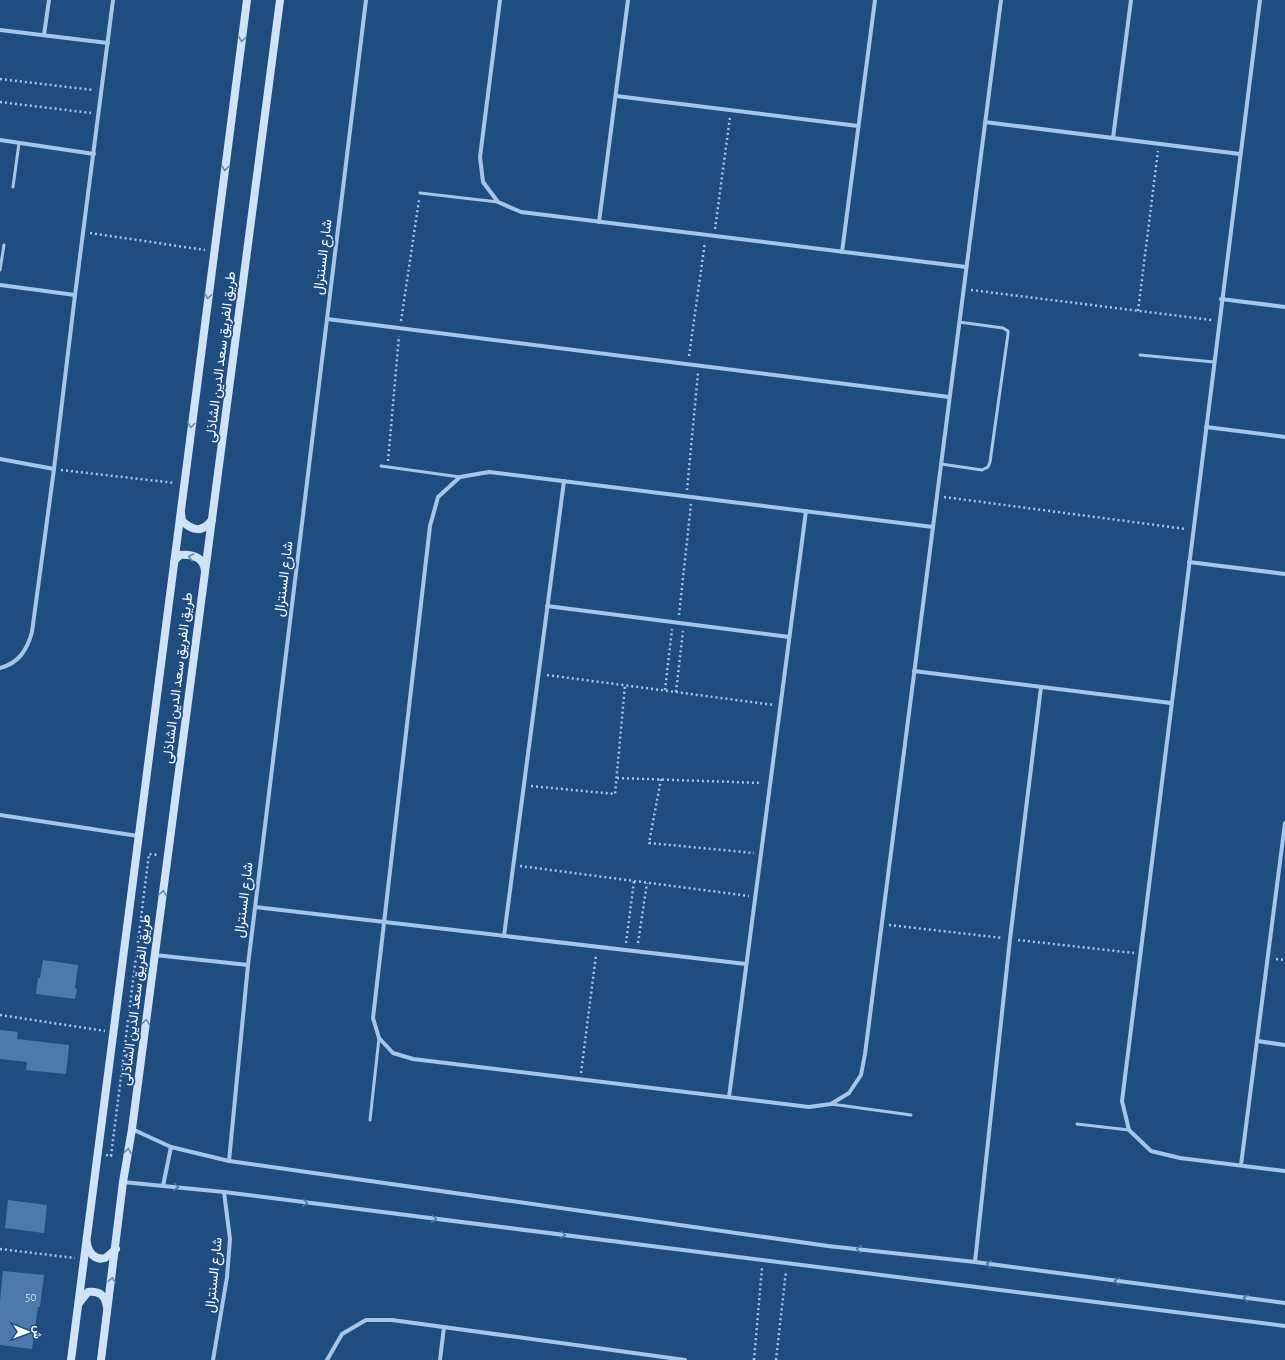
<svg xmlns="http://www.w3.org/2000/svg" width="1285" height="1360" viewBox="0 0 1285 1360" font-family="'Alegreya Sans',Vazirmatn,sans-serif">
	<rect width="100%" height="100%" fill="#204d80"/>
	<g fill="#4c7bab">
		<path d="M 43,960 L 78,965 L 75,988 L 77,989 L 75,999 L 36,994 L 38,978 L 40,978 Z"/>
		<path d="M 0,1030 L 18,1032 L 17,1039 L 69,1045 L 66,1074 L 26,1070 L 27,1062 L 0,1059 Z"/>
		<path d="M 8,1200 L 47,1205 L 44,1233 L 5,1228 Z"/>
		<path d="M 3,1271 L 44,1275 L 40,1307 L 38,1307 L 32,1349 L 0,1345 L 0,1301 Z"/>
	</g>
	<g fill="none" stroke-linecap="round" stroke-linejoin="round">
		<g stroke="#a5c6e8" stroke-width="2.5" stroke-dasharray="2 3" stroke-linecap="butt">
			<path d="M 0,79 L 93,90"/>
			<path d="M 0,102 L 91,113"/>
			<path d="M 715,229 L 730,117"/>
			<path d="M 90,233 L 205,250"/>
			<path d="M 971,290 L 1212,320"/>
			<path d="M 1138,311 L 1158,151"/>
			<path d="M 401,321 L 419,200"/>
			<path d="M 689,356 L 705,242"/>
			<path d="M 388,461 L 399,336"/>
			<path d="M 61,470 L 175,483"/>
			<path d="M 687,490 L 698,373"/>
			<path d="M 944,497 L 1186,529"/>
			<path d="M 679,615 L 691,504"/>
			<path d="M 547,675 L 774,705"/>
			<path d="M 665,690 L 672,629"/>
			<path d="M 676,692 L 683,631"/>
			<path d="M 617,778 L 762,783"/>
			<path d="M 661,779 L 649,843 L 754,853"/>
			<path d="M 531,786 L 615,794 L 625,685"/>
			<path d="M 520,866 L 749,896"/>
			<path d="M 889,925 L 1003,938"/>
			<path d="M 1018,940 L 1134,953"/>
			<path d="M 626,943 L 634,881"/>
			<path d="M 638,943 L 647,883"/>
			<path d="M 1276,959 L 1285,960"/>
			<path d="M 0,1015 L 105,1031"/>
			<path d="M 581,1073 L 596,955"/>
			<path d="M 106,1155 L 111,1156 L 149,854 L 159,855"/>
			<path d="M 0,1249 L 75,1258"/>
			<path d="M 754,1360 L 762,1268"/>
			<path d="M 776,1360 L 786,1271"/>
		</g>
		<g stroke="#a5c6e8" stroke-width="3">
			<path d="M 13,187 L 19,143"/>
			<path d="M 420,193 L 498,202"/>
			<path d="M 0,270 L 4,245"/>
			<path d="M 1140,355 L 1214,362"/>
			<path d="M 941,464 L 982,470 L 988,467 L 990,462 L 1008,334 L 1008,331 L 1003,328 L 959,322"/>
			<path d="M 381,466 L 460,477"/>
			<path d="M 831,1104 L 911,1115"/>
			<path d="M 370,1120 L 379,1038"/>
			<path d="M 1077,1124 L 1129,1130"/>
		</g>
		<g stroke="#a5c6e8" stroke-width="4">
			<path d="M 500,0 L 480,157 L 483,182 L 498,202 L 521,212 L 966,267"/>
			<path d="M 1260,0 L 1122,1101 L 1129,1130 L 1151,1151 L 1180,1158 L 1285,1171"/>
			<path d="M 0,30 L 108,43"/>
			<path d="M 44,35 L 49,0"/>
			<path d="M 616,96 L 858,126"/>
			<path d="M 985,122 L 1240,154"/>
			<path d="M 1113,138 L 1131,0"/>
			<path d="M 0,140 L 94,154"/>
			<path d="M 599,222 L 628,0"/>
			<path d="M 842,252 L 875,0"/>
			<path d="M 0,285 L 75,295"/>
			<path d="M 1221,299 L 1285,307"/>
			<path d="M 327,319 L 949,397"/>
			<path d="M 1206,427 L 1285,437"/>
			<path d="M 0,459 L 54,469"/>
			<path d="M 933,527 L 489,472 L 460,477 L 438,497 L 430,526 L 373,1018 L 379,1038 L 393,1053 L 413,1059 L 809,1107 L 831,1104 L 849,1093 L 861,1075 L 865,1054 L 1001,0"/>
			<path d="M 1189,562 L 1285,574"/>
			<path d="M 547,606 L 789,637"/>
			<path d="M 0,668 C 19,663 27,650 32,632 L 54,469 L 75,295 L 113,0"/>
			<path d="M 914,671 L 1171,703"/>
			<path d="M 0,815 L 138,836"/>
			<path d="M 255,907 L 746,964"/>
			<path d="M 504,936 L 564,481"/>
			<path d="M 155,955 L 248,965"/>
			<path d="M 1257,1041 L 1285,1045"/>
			<path d="M 729,1097 L 806,511"/>
			<path d="M 132,1129 L 171,1147 L 229,1161 L 828,1246 L 975,1262 L 1285,1303"/>
			<path d="M 229,1161 L 248,965 L 366,0"/>
			<path d="M 1241,1165 L 1285,823"/>
			<path d="M 123,1182 L 224,1192 L 1285,1326"/>
			<path d="M 163,1186 L 171,1147"/>
			<path d="M 975,1262 L 1010,939 L 1041,687"/>
			<path d="M 213,1360 L 227,1277 L 230,1239 L 224,1192"/>
			<path d="M 327,1360 L 342,1334 L 366,1320 L 392,1320 L 685,1360"/>
			<path d="M 440,1360 L 444,1327"/>
		</g>
		<g stroke="#cfe2f6" stroke-width="8">
			<path d="M 181,513 L 182,521 C 193,531 202,533 212,520"/>
			<path d="M 174,563 L 175,560 L 180,555 C 192,554 204,557 205,571"/>
			<path d="M 87,1243 C 88,1252 95,1261 105,1258 C 109,1256 112,1252 116,1249"/>
			<path d="M 79,1303 L 88,1292 C 100,1291 105,1295 107,1307"/>
			<path d="M 71,1360 L 247,0"/>
			<path d="M 101,1360 L 123,1182 L 132,1129 L 280,0"/>
		</g>
	</g>
	<defs><path id="oneway-chevron" d="M-2-3.5L2.5 0L-2 3.5" fill="none" stroke-width="1.6" stroke-linecap="round" stroke-linejoin="round"/></defs>
	<g stroke="#6689af">
		<use href="#oneway-chevron" transform="translate(242 39) rotate(97)"/>
		<use href="#oneway-chevron" transform="translate(225 168) rotate(97)"/>
		<use href="#oneway-chevron" transform="translate(208 296) rotate(98)"/>
		<use href="#oneway-chevron" transform="translate(191 425) rotate(98)"/>
		<use href="#oneway-chevron" transform="translate(191 557) rotate(-167)"/>
		<use href="#oneway-chevron" transform="translate(163 893) rotate(-82)"/>
		<use href="#oneway-chevron" transform="translate(146 1022) rotate(-82)"/>
		<use href="#oneway-chevron" transform="translate(128 1151) rotate(-80)"/>
		<use href="#oneway-chevron" transform="translate(112 1280) rotate(-82)"/>
	</g>
	<g stroke="#4f77a4">
		<use href="#oneway-chevron" transform="translate(176 1187) rotate(6)"/>
		<use href="#oneway-chevron" transform="translate(305 1203) rotate(7)"/>
		<use href="#oneway-chevron" transform="translate(434 1219) rotate(7)"/>
		<use href="#oneway-chevron" transform="translate(563 1235) rotate(7)"/>
		<use href="#oneway-chevron" transform="translate(859 1249) rotate(-173)"/>
		<use href="#oneway-chevron" transform="translate(989 1264) rotate(-173)"/>
		<use href="#oneway-chevron" transform="translate(1117 1281) rotate(-173)"/>
		<use href="#oneway-chevron" transform="translate(1246 1298) rotate(-173)"/>
	</g>
	<g text-anchor="middle" dominant-baseline="central" stroke-width="3.5" stroke-linejoin="round" paint-order="stroke">
		<g font-size="12" fill="#d2deea">
			<text x="31" y="1297">50</text>
		</g>
		<g font-size="14" fill="#fff" stroke="#204d80">
			<text transform="translate(323 257) rotate(-83)">شارع السنترال</text>
			<text transform="translate(221 357) rotate(-83)">طريق الفريق سعد الدين الشاذلى</text>
			<text transform="translate(284 579) rotate(-83)">شارع السنترال</text>
			<text transform="translate(178 678) rotate(-83)">طريق الفريق سعد الدين الشاذلى</text>
			<text transform="translate(244 900) rotate(-83)">شارع السنترال</text>
			<text transform="translate(136 1000) rotate(-83)">طريق الفريق سعد الدين الشاذلى</text>
			<text transform="translate(214 1275) rotate(-84)">شارع السنترال</text>
		</g>
	</g>
	<g transform="translate(28 1332) rotate(91)" stroke="#204d80" stroke-width="3" paint-order="stroke">
	<path d="M0-3L7 15L0 10L-7 15Z" fill="#ffffff"/>
	<text y="-6" font-size="11" font-weight="bold" text-anchor="middle" fill="#ffffff">ش</text>
	</g>
</svg>
